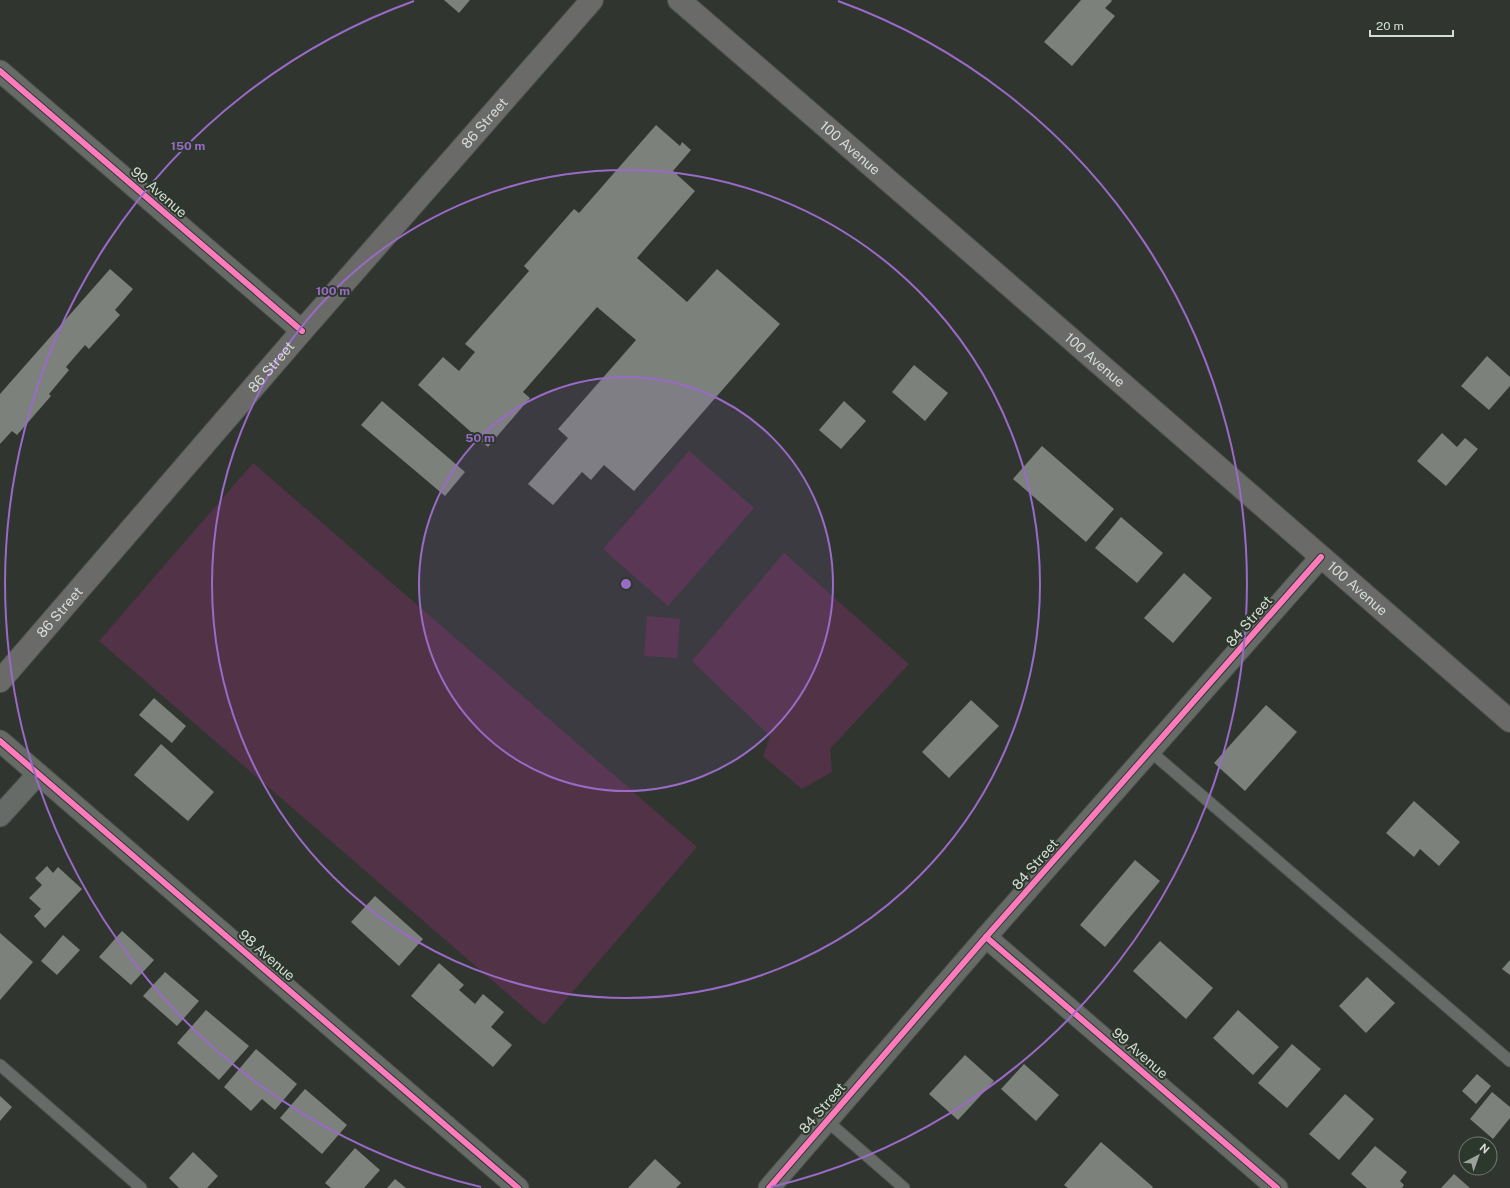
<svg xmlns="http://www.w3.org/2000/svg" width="1510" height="1188" viewBox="0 0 1510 1188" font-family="'Public Sans',sans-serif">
	<rect width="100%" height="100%" fill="#303530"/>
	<g fill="#513246">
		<path d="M 689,451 L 754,508 L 668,606 L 603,549 Z"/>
		<path d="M 253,463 L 697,847 L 544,1025 L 99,641 Z"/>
		<path d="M 784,553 L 909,664 L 830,749 L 832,772 L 802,789 L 763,756 L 770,736 L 692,661 Z"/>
		<path d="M 647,616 L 680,619 L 677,658 L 644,656 Z"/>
	</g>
	<g fill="#7c817c">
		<path d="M 444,0 L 470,0 L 459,13 Z"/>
		<path d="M 1081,0 L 1111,0 L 1112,1 L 1105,8 L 1115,16 L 1072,66 L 1044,42 Z"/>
		<path d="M 656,125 L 680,146 L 682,142 L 691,150 L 673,171 L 695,191 L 637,258 L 687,302 L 717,269 L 780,324 L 634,491 L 604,465 L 591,480 L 582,472 L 553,505 L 528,484 L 568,438 L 558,429 L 636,340 L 597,307 L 523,392 L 530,398 L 488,447 L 418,385 L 443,357 L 459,371 L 475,352 L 465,344 L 529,271 L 524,266 L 574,209 L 579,213 Z"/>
		<path d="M 110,269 L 133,289 L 115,310 L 120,315 L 89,349 L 85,345 L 66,367 L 69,370 L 49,394 L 51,396 L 17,435 L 12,431 L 0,444 L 0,394 Z"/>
		<path d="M 1487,356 L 1510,377 L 1510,386 L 1489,410 L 1461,386 Z"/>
		<path d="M 914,365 L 948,393 L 925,421 L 892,392 Z"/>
		<path d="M 382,401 L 465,472 L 445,496 L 361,425 Z"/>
		<path d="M 844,401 L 866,421 L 841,449 L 819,430 Z"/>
		<path d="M 1442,433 L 1457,447 L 1465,438 L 1478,449 L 1446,486 L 1417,461 Z"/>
		<path d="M 1042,446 L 1114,509 L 1086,542 L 1013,479 Z"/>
		<path d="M 1121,517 L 1163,553 L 1137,583 L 1095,548 Z"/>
		<path d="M 1184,573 L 1212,598 L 1173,643 L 1144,618 Z"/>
		<path d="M 154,698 L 186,726 L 172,743 L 139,715 Z"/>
		<path d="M 971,700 L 999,726 L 949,778 L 922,752 Z"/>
		<path d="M 1266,705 L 1297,732 L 1245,791 L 1214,763 Z"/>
		<path d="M 161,744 L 214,792 L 188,821 L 134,775 Z"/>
		<path d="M 1414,801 L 1460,842 L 1439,866 L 1420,849 L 1414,857 L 1386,833 Z"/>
		<path d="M 1135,860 L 1160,881 L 1105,947 L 1080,925 Z"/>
		<path d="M 47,866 L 53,873 L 58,867 L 82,889 L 45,928 L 34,916 L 41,909 L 29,898 L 42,885 L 35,878 Z"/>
		<path d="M 375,896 L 423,939 L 399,966 L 351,922 Z"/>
		<path d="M 122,931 L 154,960 L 131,985 L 99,957 Z"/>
		<path d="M 0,933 L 33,962 L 0,1000 Z"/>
		<path d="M 63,935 L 80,950 L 57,975 L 41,961 Z"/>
		<path d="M 1160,941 L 1213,988 L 1186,1019 L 1133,971 Z"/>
		<path d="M 1510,960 L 1510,975 L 1502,969 Z"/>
		<path d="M 439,963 L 464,985 L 459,990 L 475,1004 L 483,994 L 504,1012 L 491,1027 L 512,1045 L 493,1067 L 411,996 Z"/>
		<path d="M 165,972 L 199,1001 L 177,1026 L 143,996 Z"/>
		<path d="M 1367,977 L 1395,1003 L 1366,1033 L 1339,1006 Z"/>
		<path d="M 206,1010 L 249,1046 L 219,1080 L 177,1043 Z"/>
		<path d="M 1238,1010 L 1279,1047 L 1253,1075 L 1213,1038 Z"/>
		<path d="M 1292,1044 L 1321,1069 L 1287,1108 L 1258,1083 Z"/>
		<path d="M 256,1049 L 297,1084 L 275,1110 L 262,1099 L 251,1111 L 224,1087 Z"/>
		<path d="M 965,1055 L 994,1081 L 958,1120 L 929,1094 Z"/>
		<path d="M 1024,1064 L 1059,1095 L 1036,1121 L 1001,1089 Z"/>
		<path d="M 1477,1074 L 1491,1086 L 1476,1104 L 1462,1091 Z"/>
		<path d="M 305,1089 L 347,1125 L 322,1154 L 280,1118 Z"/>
		<path d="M 1492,1092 L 1510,1107 L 1510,1118 L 1493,1139 L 1470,1119 Z"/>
		<path d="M 1345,1094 L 1374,1119 L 1339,1160 L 1309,1134 Z"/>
		<path d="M 0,1096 L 12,1107 L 0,1121 Z"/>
		<path d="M 1101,1142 L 1153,1187 L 1152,1188 L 1068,1188 L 1064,1185 Z"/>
		<path d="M 1375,1146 L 1407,1172 L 1400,1181 L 1404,1185 L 1402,1188 L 1367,1188 L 1351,1174 Z"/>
		<path d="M 355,1148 L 380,1170 L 364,1188 L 331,1188 L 325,1183 Z"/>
		<path d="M 193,1152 L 218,1176 L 207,1188 L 179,1188 L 169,1178 Z"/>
		<path d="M 655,1159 L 681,1183 L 676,1188 L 628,1188 Z"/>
		<path d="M 1454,1174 L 1470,1188 L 1441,1188 Z"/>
		<path d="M 395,1179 L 406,1188 L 387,1188 Z"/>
	</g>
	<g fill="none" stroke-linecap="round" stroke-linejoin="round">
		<g stroke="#4e524e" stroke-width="13">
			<g id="lane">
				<path d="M 1150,751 L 1510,1061"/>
				<path d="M 0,1065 L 141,1188"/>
				<path d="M 827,1121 L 904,1188"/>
			</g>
		</g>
		<g stroke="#4e524e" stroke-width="23">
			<g id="street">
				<path d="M 0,71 L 302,331"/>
				<path d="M 0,741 L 518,1188"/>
				<path d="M 0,816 L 38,774"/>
				<path d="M 986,937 L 1277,1188"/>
				<path d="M 769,1188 L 986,937 L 1321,557"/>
			</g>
		</g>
		<g stroke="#4e524e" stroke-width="24">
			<g id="secondary">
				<path id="s1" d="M 679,0 L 941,226 L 1510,721"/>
				<path id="s2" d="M 0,681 L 302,331 L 592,0"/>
			</g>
		</g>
		<use href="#lane" stroke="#676b67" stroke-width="11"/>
		<use href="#street" stroke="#676b67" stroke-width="21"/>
		<use href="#secondary" stroke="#6a6b69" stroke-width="22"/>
		<g stroke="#2d382d" stroke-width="8">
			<g id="cycleway">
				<path d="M 0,71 L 302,331"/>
				<path d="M 0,741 L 518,1188"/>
				<path d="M 986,937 L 1277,1188"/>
				<path d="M 769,1188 L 986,937 L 1321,557"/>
			</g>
		</g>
		<use href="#cycleway" stroke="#fd7abc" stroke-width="6"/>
	</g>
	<circle cx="626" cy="584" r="207" fill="#9a6ac7" fill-opacity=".12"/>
	<g fill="none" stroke="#9a6ac7" stroke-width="2">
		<circle cx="626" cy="584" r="207"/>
		<circle cx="626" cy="584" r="414"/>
		<path d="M481 1187A620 620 0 0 1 414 1M838 1A620 620 0 0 1 771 1187"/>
	</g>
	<g text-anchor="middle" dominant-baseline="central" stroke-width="4" stroke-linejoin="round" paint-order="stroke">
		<g font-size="14" fill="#d5dcd5" stroke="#2d382d">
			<text stroke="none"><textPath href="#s2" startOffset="739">86 Street</textPath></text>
			<text stroke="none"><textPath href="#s1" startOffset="226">100 Avenue</textPath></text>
			<text transform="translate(159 192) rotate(41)">99 Avenue</text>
			<text stroke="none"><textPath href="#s1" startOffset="550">100 Avenue</textPath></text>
			<text stroke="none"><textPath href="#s2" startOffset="415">86 Street</textPath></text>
			<text stroke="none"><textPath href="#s1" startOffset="898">100 Avenue</textPath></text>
			<text stroke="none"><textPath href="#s2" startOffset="91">86 Street</textPath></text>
			<text transform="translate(1249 621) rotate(-49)">84 Street</text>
			<text transform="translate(1035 864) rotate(-49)">84 Street</text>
			<text transform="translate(267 955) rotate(41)">98 Avenue</text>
			<text transform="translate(1140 1053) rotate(41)">99 Avenue</text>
			<text transform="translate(822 1108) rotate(-49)">84 Street</text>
		</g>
	</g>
	<circle cx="626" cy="584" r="6" fill="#9a6ac7" stroke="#2d382d" stroke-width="2"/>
	<g font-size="12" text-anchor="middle" font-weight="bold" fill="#9a6ac7" stroke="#2d382d" stroke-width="4" stroke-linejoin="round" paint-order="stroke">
		<text x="188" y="150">150 m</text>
		<text x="333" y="295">100 m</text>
		<text x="480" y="442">50 m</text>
	</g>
	<g transform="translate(1478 1156) rotate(41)"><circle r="19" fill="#2d382d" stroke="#707a70"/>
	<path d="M0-3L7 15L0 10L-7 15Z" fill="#9ba29b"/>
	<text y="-6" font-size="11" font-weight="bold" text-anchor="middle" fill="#d5dcd5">N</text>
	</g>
	<path d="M1370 30v6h83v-6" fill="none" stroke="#d5dcd5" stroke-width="2"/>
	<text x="1376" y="30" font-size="12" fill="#d5dcd5" stroke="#2d382d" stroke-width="3" paint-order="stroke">20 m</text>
</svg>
